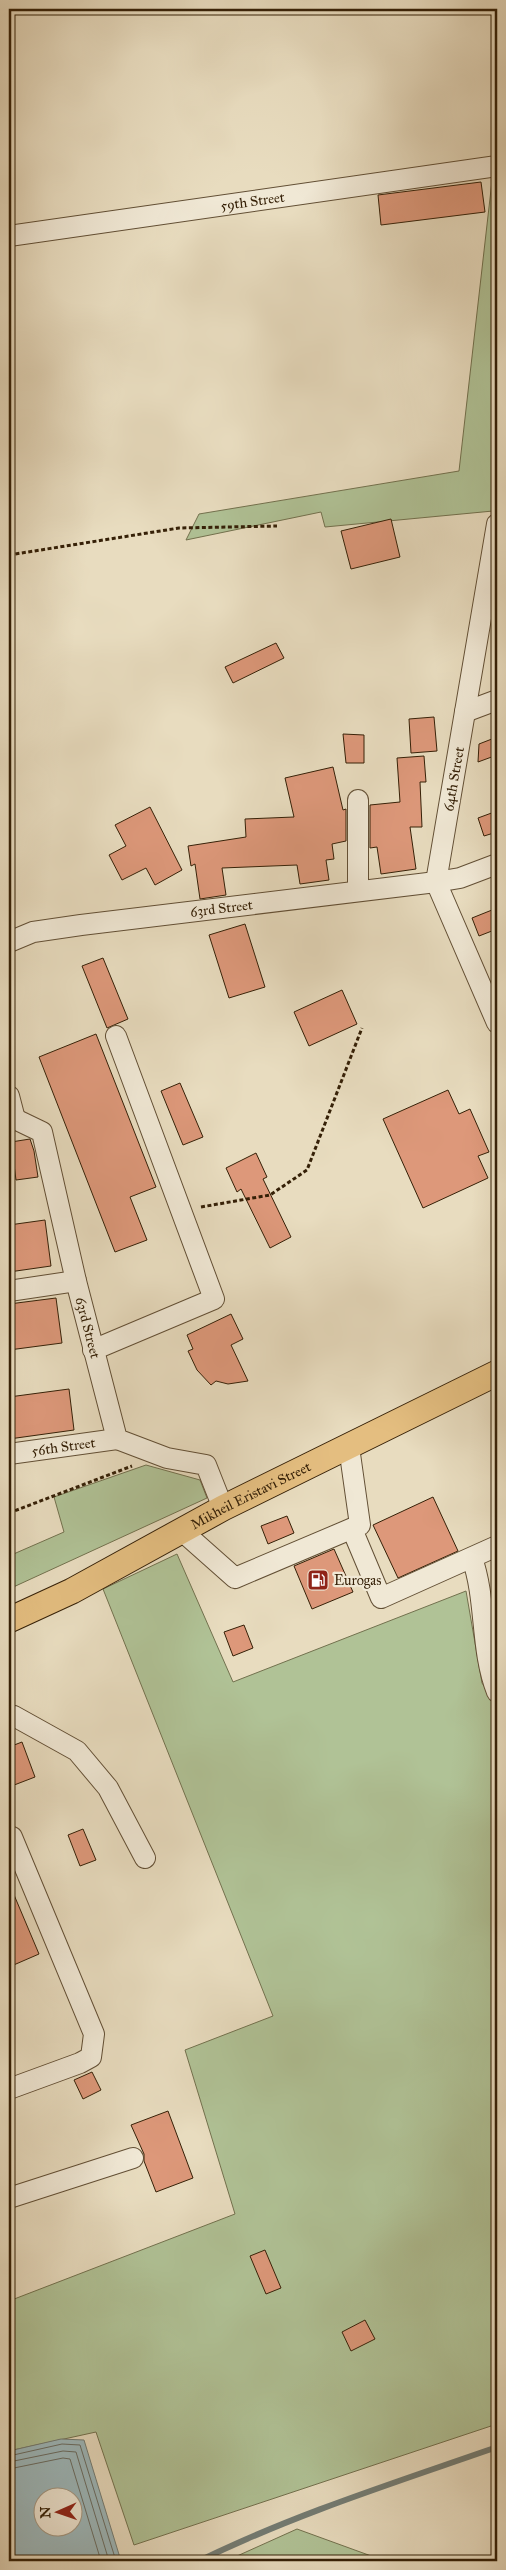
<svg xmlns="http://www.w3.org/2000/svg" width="506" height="2570" viewBox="0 0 506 2570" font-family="'IM FELL Great Primer',serif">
	<rect width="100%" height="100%" fill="#e8dcbf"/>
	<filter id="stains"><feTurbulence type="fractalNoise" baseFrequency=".004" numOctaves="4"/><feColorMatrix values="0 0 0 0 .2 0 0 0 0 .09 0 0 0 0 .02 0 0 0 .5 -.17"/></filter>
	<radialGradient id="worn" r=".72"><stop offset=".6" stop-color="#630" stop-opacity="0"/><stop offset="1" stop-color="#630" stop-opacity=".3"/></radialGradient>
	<g fill="#b0c296" stroke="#72714e">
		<path d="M 493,172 L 497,172 L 497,488 L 493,511 L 325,527 L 321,512 L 186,540 L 199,514 L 459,471 Z"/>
		<path d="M 146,1465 L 200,1480 L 207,1498 L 9,1589 L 9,1556 L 64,1532 L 54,1497 Z"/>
		<path d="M 177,1554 L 233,1682 L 466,1591 L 482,1683 L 497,1706 L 497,2424 L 134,2545 L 96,2432 L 9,2451 L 9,2301 L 235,2214 L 185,2050 L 273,2016 L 103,1589 Z"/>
		<path d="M 297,2529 L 385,2561 L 226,2561 Z"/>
	</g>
	<path fill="#9db9bd" stroke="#737c74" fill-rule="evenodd" d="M 61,2439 L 84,2440 L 121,2561 L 9,2561 L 9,2451 ZM 42,2498 L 72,2498 L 72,2528 L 42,2528 Z"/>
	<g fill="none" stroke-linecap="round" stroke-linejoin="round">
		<g stroke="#696c62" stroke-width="1">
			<path d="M 9,2456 L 62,2444 L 80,2445 L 116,2561"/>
			<path d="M 9,2462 L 63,2451 L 76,2452 L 109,2561"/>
			<path d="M 9,2469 L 63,2458 L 70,2459 L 101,2561"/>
		</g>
		<path stroke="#737c74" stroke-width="6" d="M 199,2561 C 295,2514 397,2482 497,2447"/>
	</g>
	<g fill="#dd987a" stroke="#352007">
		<path d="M 481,182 L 485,212 L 381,225 L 378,195 Z"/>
		<path d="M 391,519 L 400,557 L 351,569 L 341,531 Z"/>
		<path d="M 276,643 L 284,658 L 233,683 L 225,667 Z"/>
		<path d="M 434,717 L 437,751 L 411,753 L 409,719 Z"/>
		<path d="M 343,734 L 364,735 L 364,763 L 346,763 Z"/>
		<path d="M 497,737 L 497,755 L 478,762 L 479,744 Z"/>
		<path d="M 424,756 L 426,782 L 420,782 L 422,827 L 410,827 L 416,869 L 381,874 L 377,847 L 370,848 L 370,805 L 400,802 L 397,758 Z"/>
		<path d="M 333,767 L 343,810 L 346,809 L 346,841 L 332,844 L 334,859 L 326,860 L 329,880 L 300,884 L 297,865 L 222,868 L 226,895 L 200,899 L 195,864 L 191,866 L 188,846 L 246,837 L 245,819 L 294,817 L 285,778 Z"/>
		<path d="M 150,807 L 182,870 L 155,885 L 146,868 L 122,880 L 109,855 L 126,846 L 115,825 Z"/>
		<path d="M 497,811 L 497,832 L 484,836 L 478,818 Z"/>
		<path d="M 497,908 L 497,929 L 479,936 L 472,918 Z"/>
		<path d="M 245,924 L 265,987 L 229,998 L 209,935 Z"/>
		<path d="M 103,958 L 128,1019 L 107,1028 L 82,966 Z"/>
		<path d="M 342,990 L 357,1024 L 309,1046 L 294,1012 Z"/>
		<path d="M 96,1034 L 156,1187 L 130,1197 L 147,1240 L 115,1252 L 39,1057 Z"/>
		<path d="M 180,1083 L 203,1137 L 183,1145 L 161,1091 Z"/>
		<path d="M 448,1090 L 459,1114 L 470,1109 L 489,1152 L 478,1156 L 488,1178 L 423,1208 L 383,1119 Z"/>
		<path d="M 30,1139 L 34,1151 L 38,1177 L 16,1180 L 11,1142 Z"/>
		<path d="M 256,1153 L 267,1177 L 263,1179 L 291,1237 L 270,1248 L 241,1189 L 237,1192 L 226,1168 Z"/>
		<path d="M 45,1220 L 51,1266 L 9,1272 L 9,1225 Z"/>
		<path d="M 56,1298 L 62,1343 L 9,1350 L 9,1304 Z"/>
		<path d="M 231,1314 L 243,1339 L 231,1345 L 248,1381 L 228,1384 L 216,1381 L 211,1385 L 197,1370 L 188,1351 L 193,1349 L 187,1335 Z"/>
		<path d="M 69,1389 L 74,1430 L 9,1439 L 9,1397 Z"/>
		<path d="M 433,1497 L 458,1551 L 398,1578 L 373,1525 Z"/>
		<path d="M 287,1516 L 294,1533 L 268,1544 L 261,1526 Z"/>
		<path d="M 334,1549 L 353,1592 L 312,1609 L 294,1566 Z"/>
		<path d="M 244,1625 L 253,1648 L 233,1656 L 224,1632 Z"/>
		<path d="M 22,1742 L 35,1777 L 9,1787 L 9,1747 Z"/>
		<path d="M 83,1829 L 96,1860 L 80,1866 L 68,1835 Z"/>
		<path d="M 9,1883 L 39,1954 L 9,1967 Z"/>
		<path d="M 92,2072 L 101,2090 L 83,2099 L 74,2080 Z"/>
		<path d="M 168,2111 L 193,2178 L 156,2192 L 144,2161 L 144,2154 L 131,2125 Z"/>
		<path d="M 265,2250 L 281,2288 L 266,2294 L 250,2256 Z"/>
		<path d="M 365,2320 L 375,2339 L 351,2351 L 342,2332 Z"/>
	</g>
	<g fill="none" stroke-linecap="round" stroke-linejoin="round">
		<g stroke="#624f35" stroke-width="22">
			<g id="minor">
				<path id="s1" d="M 9,236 L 497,166"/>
				<path d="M 497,524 L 436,882 L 497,1023"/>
				<path d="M 465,712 L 497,700"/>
				<path d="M 358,891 L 358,800"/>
				<path id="s2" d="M 9,942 L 33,932 L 81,925 L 436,882 L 460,878 L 497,864"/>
				<path d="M 9,1096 L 15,1119"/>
				<path id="s3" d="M 15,1119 L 42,1132 L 76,1281 L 117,1439 L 167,1458 L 206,1465 L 223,1508"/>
				<path d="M 9,1291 L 76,1281"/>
				<path d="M 93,1350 L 214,1299 L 116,1036"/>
				<path id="s4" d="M 9,1454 L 117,1439"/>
				<path d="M 352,1529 L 381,1598 L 497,1546"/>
				<path d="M 182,1531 L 235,1578 L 360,1525 L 349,1447"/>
				<path d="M 472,1558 C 487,1601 480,1649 497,1692"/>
				<path d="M 9,1718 L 14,1716 L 77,1751 L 108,1788 L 145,1858"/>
				<path d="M 9,1836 L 12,1837 L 94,2034 L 91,2057 L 80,2063 L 9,2089"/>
				<path d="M 9,2198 L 133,2158"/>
			</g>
		</g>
		<g stroke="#352007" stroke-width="27">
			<g id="major">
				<path id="s5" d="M 9,1620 L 72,1591 L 223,1508 L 497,1373"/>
			</g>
		</g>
		<g stroke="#352007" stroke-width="3" stroke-dasharray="4 2.5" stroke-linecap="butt">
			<path d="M 495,9 L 497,19"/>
			<path d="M 9,555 L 179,528 L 277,526"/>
			<path d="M 201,1207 L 270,1195 L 307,1170 L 362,1028"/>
			<path d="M 9,1513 L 132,1466"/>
		</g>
		<use href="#minor" stroke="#f0e8d5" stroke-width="20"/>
		<use href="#major" stroke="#e4be80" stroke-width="25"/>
	</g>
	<defs>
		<g id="fuel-square" transform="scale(1.125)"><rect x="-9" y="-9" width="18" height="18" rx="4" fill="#8f2418" stroke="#f0e8d5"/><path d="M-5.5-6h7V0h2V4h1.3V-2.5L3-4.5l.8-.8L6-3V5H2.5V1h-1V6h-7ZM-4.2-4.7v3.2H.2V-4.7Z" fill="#fff"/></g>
	</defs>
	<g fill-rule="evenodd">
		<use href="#fuel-square" x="318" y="1580"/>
	</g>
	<g text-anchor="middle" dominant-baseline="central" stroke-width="4.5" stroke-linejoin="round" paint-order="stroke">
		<g font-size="14" fill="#352007" stroke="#f0e8d5">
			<text stroke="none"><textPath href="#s1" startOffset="246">59th Street</textPath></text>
			<text transform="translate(454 779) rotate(-80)">64th Street</text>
			<text stroke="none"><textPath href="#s2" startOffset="216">63rd Street</textPath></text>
			<text stroke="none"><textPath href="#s3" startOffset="231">63rd Street</textPath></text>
			<text stroke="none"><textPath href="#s4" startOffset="55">56th Street</textPath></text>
			<text stroke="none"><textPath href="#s5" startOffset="272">Mikheil Eristavi Street</textPath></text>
		</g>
		<g font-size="14" fill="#352007" stroke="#f0e8d5" text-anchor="start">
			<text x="334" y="1580">Eurogas</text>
		</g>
	</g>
	<rect width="506" height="2570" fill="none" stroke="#e8dcbf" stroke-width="30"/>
	<rect x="10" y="10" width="486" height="2550" fill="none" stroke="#352007" stroke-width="2.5"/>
	<rect x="15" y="15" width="476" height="2540" fill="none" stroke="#352007"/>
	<g transform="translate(58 2512) rotate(268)"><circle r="24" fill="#f0e8d5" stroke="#a59883"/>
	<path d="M0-4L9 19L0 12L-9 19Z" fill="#8f2418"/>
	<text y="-8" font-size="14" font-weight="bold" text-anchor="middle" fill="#352007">N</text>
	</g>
	<rect width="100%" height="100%" filter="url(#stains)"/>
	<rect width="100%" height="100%" fill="url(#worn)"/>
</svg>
